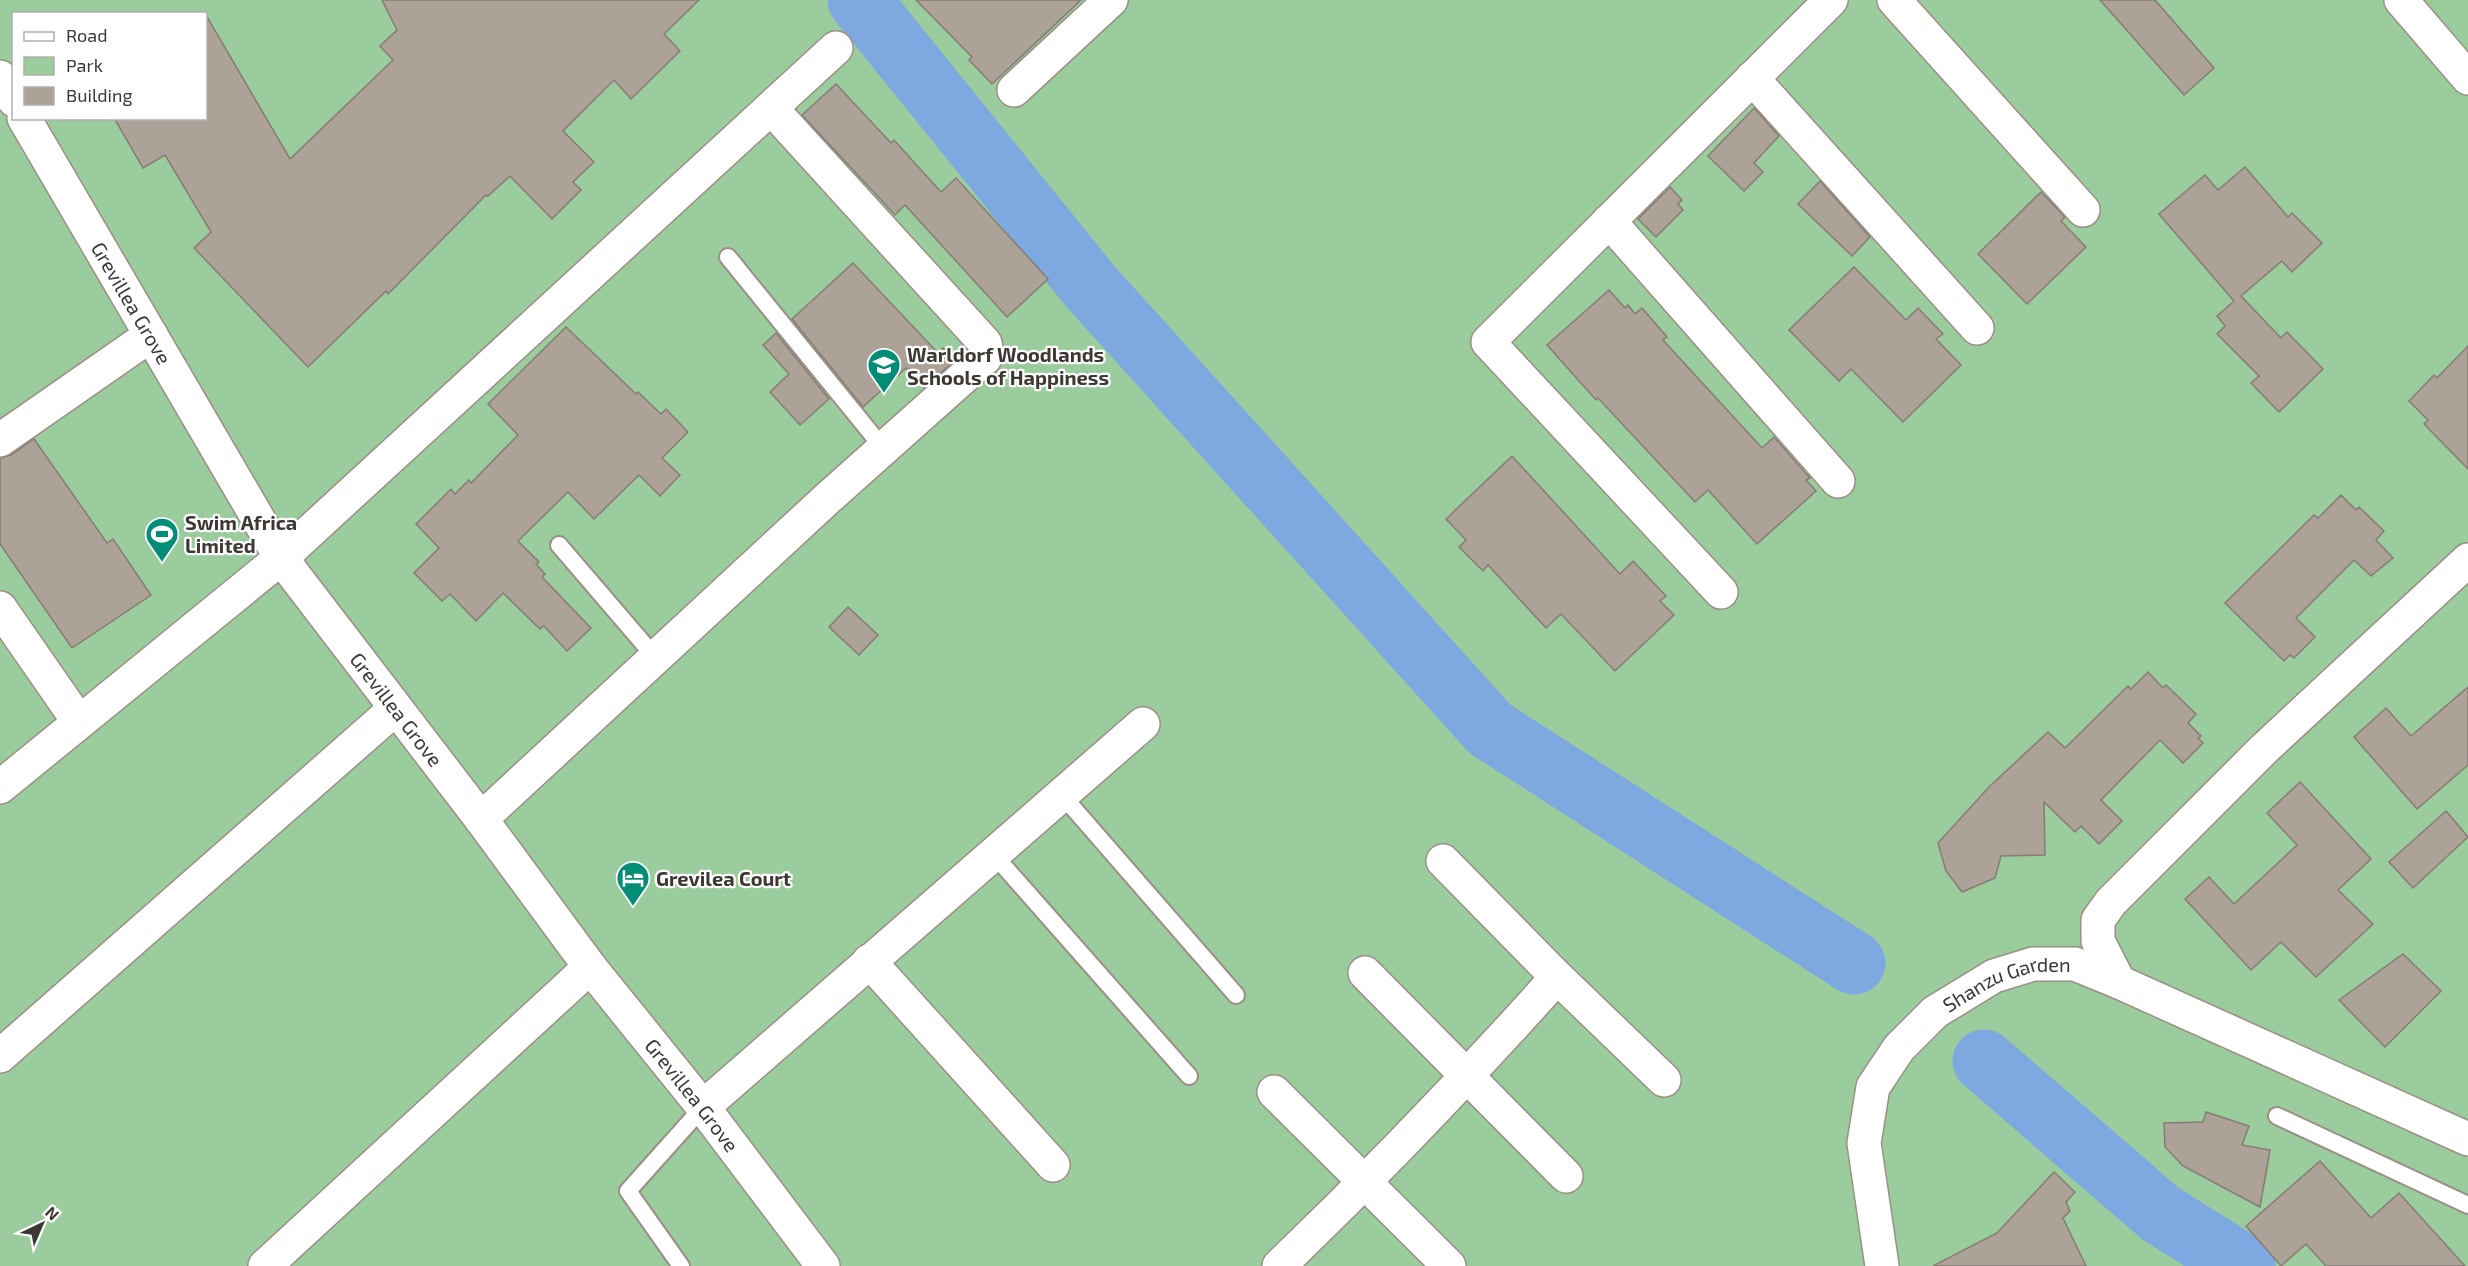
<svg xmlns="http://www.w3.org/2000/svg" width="2468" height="1266" viewBox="0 0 2468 1266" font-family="'Exo 2',sans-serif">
	<rect width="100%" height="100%" fill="#ebdfd4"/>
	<path fill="#9bcc9d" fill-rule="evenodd" d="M 0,0 L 2468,0 L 2468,1266 L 0,1266 ZM 14,14 L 206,14 L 206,118 L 14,118 Z"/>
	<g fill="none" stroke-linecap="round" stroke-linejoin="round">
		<g stroke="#7ea9e0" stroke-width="63">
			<path d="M 859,0 L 1090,286 L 1490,729 L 1854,963"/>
			<path d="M 1984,1061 L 2161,1214 L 2244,1266"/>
		</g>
	</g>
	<g fill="#ada298" stroke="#877c73" stroke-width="1.5">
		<path d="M 382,0 L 699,0 L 664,34 L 680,51 L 631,99 L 614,80 L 563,131 L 594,162 L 573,182 L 581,190 L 552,219 L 510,176 L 488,196 L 486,195 L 388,294 L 386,291 L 308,367 L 194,248 L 211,232 L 165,155 L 143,168 L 114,118 L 206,118 L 206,15 L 290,159 L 393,60 L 380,46 L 397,30 Z"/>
		<path d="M 916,0 L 1081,0 L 992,84 L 969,60 L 972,57 Z"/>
		<path d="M 2100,0 L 2155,0 L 2214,68 L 2184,95 Z"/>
		<path d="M 836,84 L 891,143 L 894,140 L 941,192 L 956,178 L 1048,279 L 1007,317 L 905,205 L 895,215 L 802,115 Z"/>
		<path d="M 1754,108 L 1779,136 L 1754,163 L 1763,172 L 1744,191 L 1708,156 Z"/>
		<path d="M 2245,167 L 2288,217 L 2292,213 L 2322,243 L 2292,272 L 2282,261 L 2241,296 L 2281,338 L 2287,332 L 2323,369 L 2279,412 L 2251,383 L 2259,376 L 2217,334 L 2225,326 L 2217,316 L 2234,301 L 2159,214 L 2205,175 L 2218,190 Z"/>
		<path d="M 1820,181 L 1870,237 L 1852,256 L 1798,204 Z"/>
		<path d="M 1670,187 L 1682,200 L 1678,204 L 1683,210 L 1656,237 L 1638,219 Z"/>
		<path d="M 2041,192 L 2065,217 L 2061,221 L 2086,247 L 2027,304 L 1978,254 Z"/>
		<path d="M 853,263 L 938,353 L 943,348 L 955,360 L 924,388 L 906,368 L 863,407 L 792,319 Z"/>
		<path d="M 1854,267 L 1906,320 L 1918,308 L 1943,334 L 1936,339 L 1961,365 L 1903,422 L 1851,369 L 1839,381 L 1789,330 Z"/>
		<path d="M 1609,290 L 1625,308 L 1628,305 L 1635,314 L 1642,308 L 1667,337 L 1663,340 L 1762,448 L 1774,437 L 1810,478 L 1806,480 L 1816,491 L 1757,544 L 1708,490 L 1695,502 L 1598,398 L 1596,400 L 1547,345 Z"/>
		<path d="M 566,327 L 636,394 L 638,392 L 661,414 L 666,409 L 688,432 L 662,458 L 680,475 L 660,496 L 639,475 L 594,519 L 568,492 L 518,541 L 539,562 L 536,564 L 545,574 L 542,577 L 591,628 L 567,651 L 544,626 L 540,629 L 503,593 L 476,621 L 450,594 L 442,601 L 414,573 L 439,548 L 416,524 L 451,489 L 455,494 L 469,480 L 471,483 L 518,435 L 488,404 Z"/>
		<path d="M 776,333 L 829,399 L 800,425 L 770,392 L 789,374 L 763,345 Z"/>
		<path d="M 2468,346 L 2468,469 L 2424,424 L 2428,420 L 2409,401 L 2434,375 L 2437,378 Z"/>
		<path d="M 34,439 L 107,543 L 113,539 L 151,595 L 72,648 L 0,544 L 0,458 L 11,455 Z"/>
		<path d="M 1512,456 L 1620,574 L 1633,561 L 1666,596 L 1660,601 L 1674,615 L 1615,671 L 1561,614 L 1546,628 L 1488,565 L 1483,571 L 1459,547 L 1466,540 L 1446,519 Z"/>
		<path d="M 2341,495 L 2356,510 L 2359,507 L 2384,531 L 2376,540 L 2393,558 L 2371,576 L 2354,560 L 2296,618 L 2315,637 L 2294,658 L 2290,655 L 2284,661 L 2225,603 L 2314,515 L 2318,518 Z"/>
		<path d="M 848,607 L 878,635 L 859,655 L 829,627 Z"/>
		<path d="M 2148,672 L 2163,688 L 2166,685 L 2196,714 L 2188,723 L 2201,736 L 2198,738 L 2203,743 L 2183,763 L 2160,740 L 2101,800 L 2122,821 L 2099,844 L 2081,826 L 2075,832 L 2044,802 L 2045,855 L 2001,856 L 1995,878 L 1962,892 L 1946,871 L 1938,843 L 1989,787 L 2048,732 L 2065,748 L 2128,686 L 2131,689 Z"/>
		<path d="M 2468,687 L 2468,765 L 2417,809 L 2354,737 L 2386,708 L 2411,736 Z"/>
		<path d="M 2300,782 L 2371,859 L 2338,890 L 2373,924 L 2316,977 L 2281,942 L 2251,970 L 2185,899 L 2209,877 L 2234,904 L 2297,845 L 2267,813 Z"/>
		<path d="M 2446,811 L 2468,837 L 2413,888 L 2389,862 Z"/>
		<path d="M 2403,954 L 2441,991 L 2385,1047 L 2339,1000 Z"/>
		<path d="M 2206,1112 L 2249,1126 L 2242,1145 L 2270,1150 L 2260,1207 L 2183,1166 L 2165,1147 L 2164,1123 L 2203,1122 Z"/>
		<path d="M 2320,1161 L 2371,1218 L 2399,1193 L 2465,1266 L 2326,1266 L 2306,1244 L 2281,1266 L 2246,1226 Z"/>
		<path d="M 2054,1172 L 2075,1192 L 2066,1202 L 2070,1211 L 2063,1218 L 2086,1266 L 1933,1266 L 1997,1233 Z"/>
	</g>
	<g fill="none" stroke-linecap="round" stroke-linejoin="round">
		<g stroke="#9a8f85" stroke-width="20">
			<g id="lane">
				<path d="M 728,257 L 883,448"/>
				<path d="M 559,545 L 655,657"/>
				<path d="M 1062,795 L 1236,995"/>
				<path d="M 994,855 L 1189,1076"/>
				<path d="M 2277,1116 L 2468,1205"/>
				<path d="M 681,1266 L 628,1191 L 703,1107"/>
			</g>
		</g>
		<g stroke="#9a8f85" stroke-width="36">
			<g id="street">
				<path d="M 1894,0 L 2083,210"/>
				<path d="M 2401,0 L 2468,78"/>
				<path d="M 1752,78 L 1977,328"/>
				<path d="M 1014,90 L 1111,0"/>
				<path d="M 1609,221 L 1838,481"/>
				<path d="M 0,440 L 151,335"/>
				<path d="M 1721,592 L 1488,342 L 1831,0"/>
				<path d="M 0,608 L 79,722"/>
				<path d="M 0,787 L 281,558 L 836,48"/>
				<path d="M 481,819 L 828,498 L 985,358 L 987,353 L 985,343 L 771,108"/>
				<path d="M 1443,861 L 1557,977 L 1664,1080"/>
				<path d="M 869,961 L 1053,1165"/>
				<path d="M 1365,973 L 1566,1176"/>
				<path d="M 2119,982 L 2098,941 L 2098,920 L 2111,902 L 2264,749 L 2468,560"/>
				<path d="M 0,1056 L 395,709"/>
				<path d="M 1274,1092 L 1449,1266"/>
				<path d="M 703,1107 L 1143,724"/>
				<path d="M 265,1266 L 590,967"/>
				<path d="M 1279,1266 C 1376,1173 1468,1077 1557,977"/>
				<path id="s1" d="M 1882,1266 L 1864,1143 L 1873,1087 L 1899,1048 L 1935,1012 L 1994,976 L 2033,964 L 2075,964 L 2119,982 L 2468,1139"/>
			</g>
		</g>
		<g stroke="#9a8f85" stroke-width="36">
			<g id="secondary">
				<path d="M 0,77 L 14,100"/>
				<path id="s2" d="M 24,118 L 281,558 L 481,819 L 590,967 L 703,1107 L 823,1266"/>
			</g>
		</g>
		<use href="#lane" stroke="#fff" stroke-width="16"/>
		<use href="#street" stroke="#fff" stroke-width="33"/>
		<use href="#secondary" stroke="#fff" stroke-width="33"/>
	</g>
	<defs>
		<g id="school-pin" transform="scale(1.725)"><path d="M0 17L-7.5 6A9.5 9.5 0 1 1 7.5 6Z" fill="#018d76" stroke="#fff"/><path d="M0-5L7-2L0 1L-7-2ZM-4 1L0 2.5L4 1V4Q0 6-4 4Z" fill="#fff"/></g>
		<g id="stadium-pin" transform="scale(1.725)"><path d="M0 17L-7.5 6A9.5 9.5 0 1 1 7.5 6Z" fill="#018d76" stroke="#fff"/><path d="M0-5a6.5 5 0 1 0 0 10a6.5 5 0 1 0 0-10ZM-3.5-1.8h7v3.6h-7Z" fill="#fff"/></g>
		<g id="hotel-pin" transform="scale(1.725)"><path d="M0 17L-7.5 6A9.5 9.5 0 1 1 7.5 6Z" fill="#018d76" stroke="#fff"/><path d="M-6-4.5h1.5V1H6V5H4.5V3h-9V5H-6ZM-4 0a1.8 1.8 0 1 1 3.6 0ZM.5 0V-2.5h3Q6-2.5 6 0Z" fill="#fff"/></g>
	</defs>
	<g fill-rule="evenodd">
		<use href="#school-pin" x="884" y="365"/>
		<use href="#stadium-pin" x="162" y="534"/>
		<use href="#hotel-pin" x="633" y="878"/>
	</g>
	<g text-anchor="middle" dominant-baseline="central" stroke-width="4.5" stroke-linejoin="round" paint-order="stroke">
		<g font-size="20" fill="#3d3834" stroke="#fff">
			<text stroke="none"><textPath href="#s2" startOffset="214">Grevillea Grove</textPath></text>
			<text stroke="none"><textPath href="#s2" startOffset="700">Grevillea Grove</textPath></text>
			<text stroke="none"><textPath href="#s1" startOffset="358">Shanzu Garden</textPath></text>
			<text stroke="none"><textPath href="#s2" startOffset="1186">Grevillea Grove</textPath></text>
		</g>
		<g font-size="20" font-weight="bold" fill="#3d3834" stroke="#fff" text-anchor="start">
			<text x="907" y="354">Warldorf Woodlands<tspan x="907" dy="23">Schools of Happiness</tspan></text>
			<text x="185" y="522">Swim Africa<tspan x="185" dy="23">Limited</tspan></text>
			<text x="656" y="878">Grevilea Court</text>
		</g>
	</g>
	<rect x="12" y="12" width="195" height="108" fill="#ffffff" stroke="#b1afae" stroke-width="1.5"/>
	<rect x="24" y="32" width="30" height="9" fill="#ffffff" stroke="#b1afae" stroke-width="1.5"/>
	<text x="66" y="42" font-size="18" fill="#3d3834">Road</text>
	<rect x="24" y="57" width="30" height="18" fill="#9bcc9d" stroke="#b1afae" stroke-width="1.5"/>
	<text x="66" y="72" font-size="18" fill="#3d3834">Park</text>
	<rect x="24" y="87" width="30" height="18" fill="#ada298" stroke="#b1afae" stroke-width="1.5"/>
	<text x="66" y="102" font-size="18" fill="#3d3834">Building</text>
	<g transform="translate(42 1224) rotate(44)" stroke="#ffffff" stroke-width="4.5" paint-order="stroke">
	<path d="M0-4.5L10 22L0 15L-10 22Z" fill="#3d3834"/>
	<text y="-9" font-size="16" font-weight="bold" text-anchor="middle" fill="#3d3834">N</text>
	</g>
</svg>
